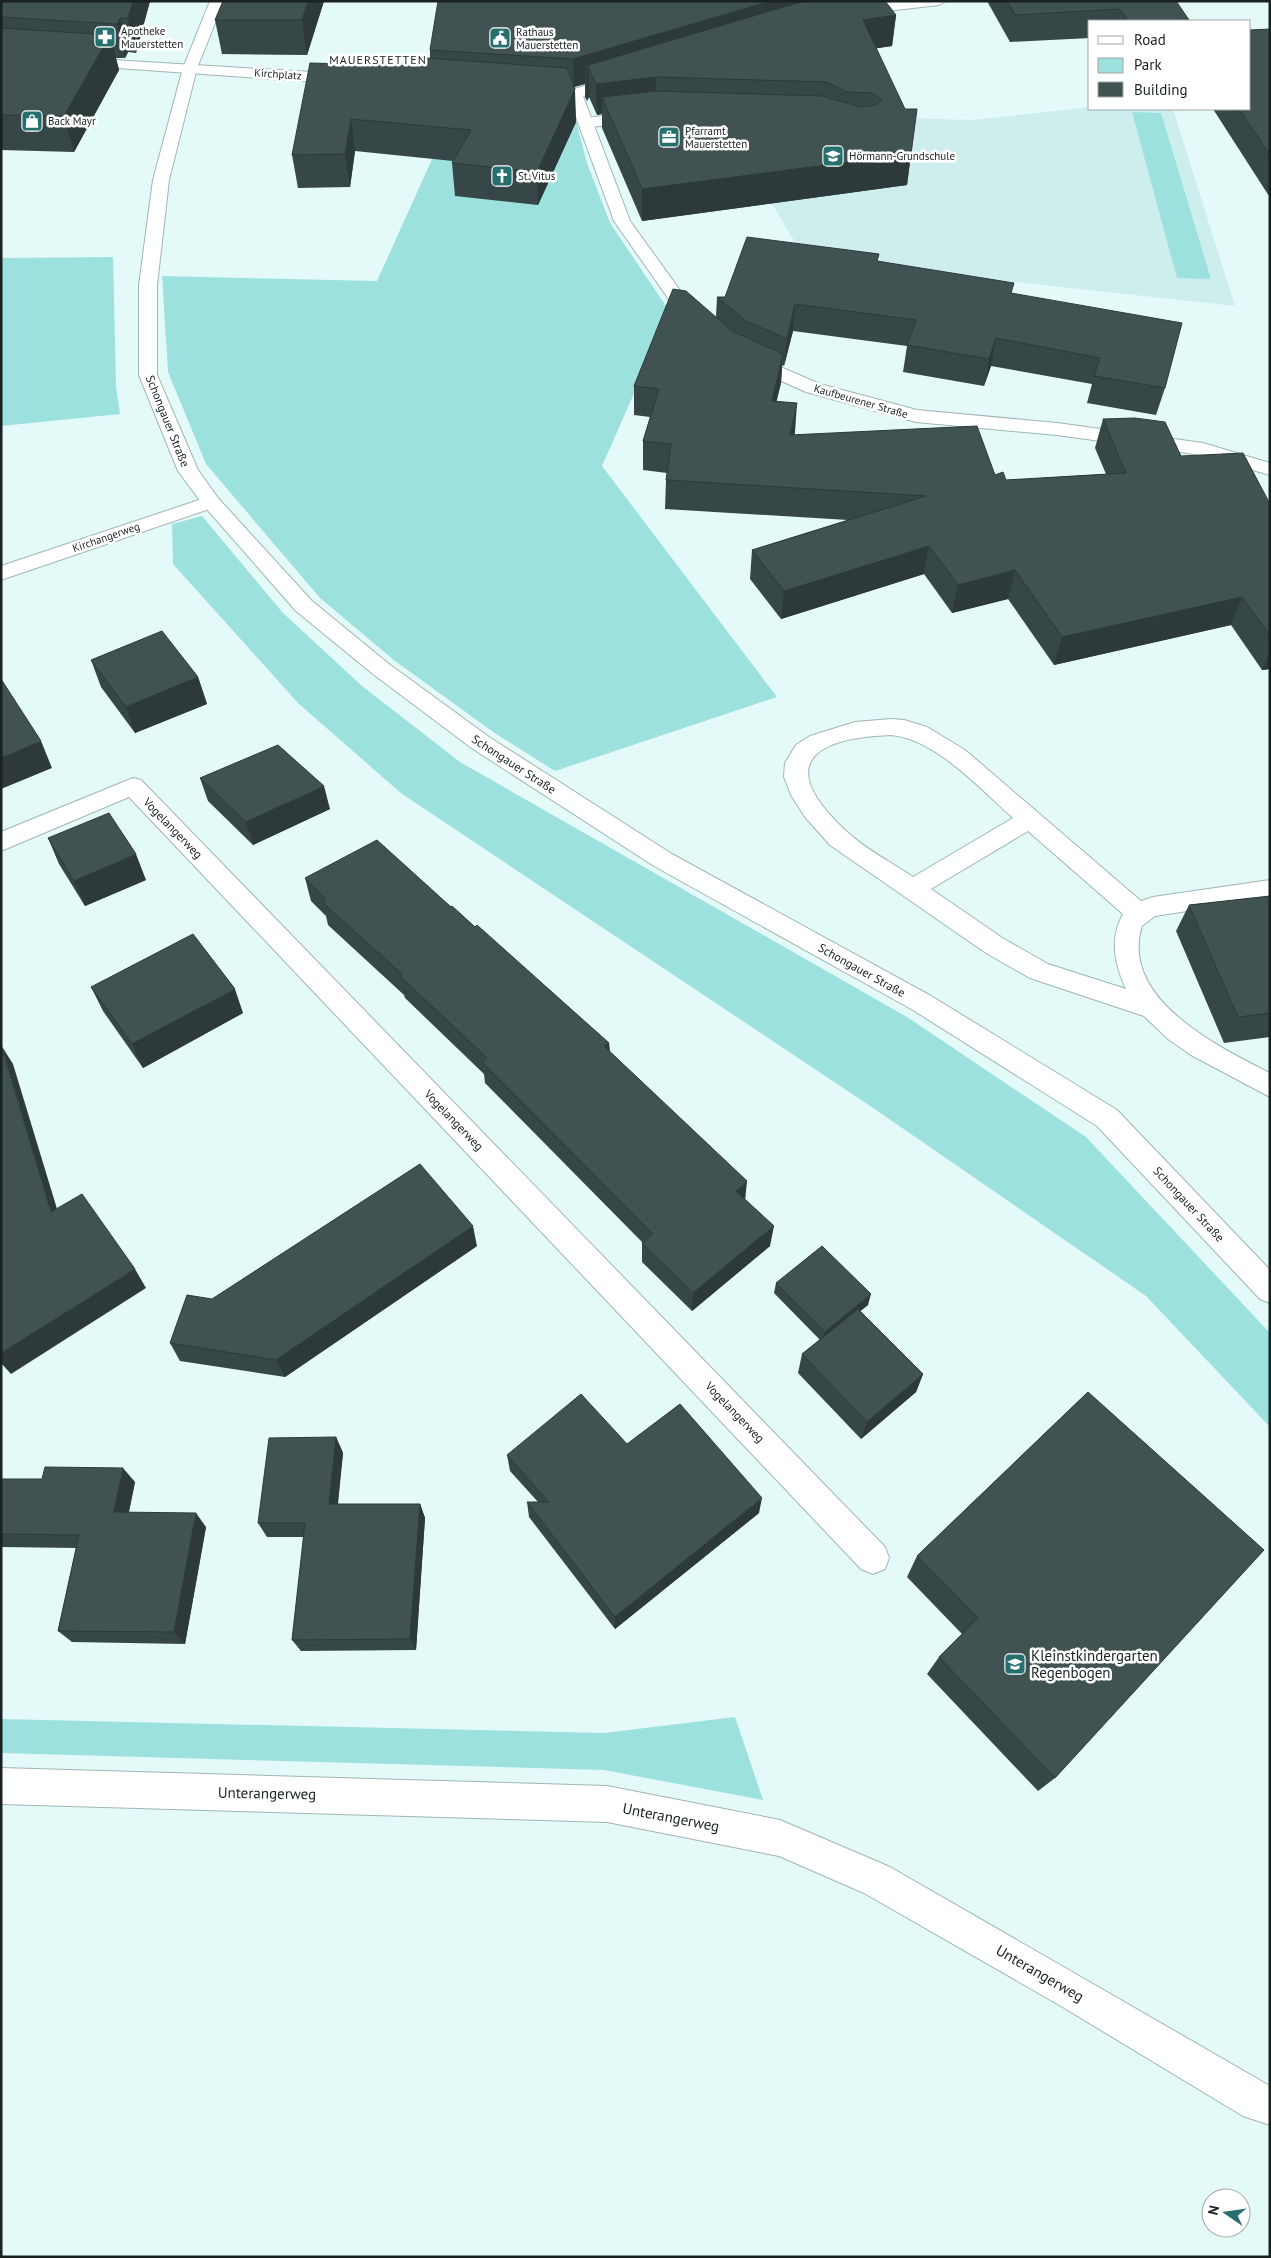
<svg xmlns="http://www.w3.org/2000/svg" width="1271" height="2258" viewBox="0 0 1271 2258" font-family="'PT Sans',sans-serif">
	<rect width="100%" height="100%" fill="#e3faf9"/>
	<path fill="#cdeeed" d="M 1090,107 L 1173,109 L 1235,306 L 805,259 L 718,113 L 973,120 Z"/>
	<g fill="#9de1df">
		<path d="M 461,95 L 571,102 L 587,163 L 610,223 L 670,312 L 602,466 L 777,697 L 555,771 L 496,734 L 395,661 L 320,598 L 206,464 L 168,372 L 162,276 L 377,281 Z"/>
		<path d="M 1132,112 L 1161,113 L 1211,279 L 1177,278 Z"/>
		<path d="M 113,257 L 116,386 L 120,414 L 1,426 L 1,258 Z"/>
		<path d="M 202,516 L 283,613 L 362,686 L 460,762 L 907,1017 L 1086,1137 L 1270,1333 L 1270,1427 L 1146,1296 L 879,1112 L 402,794 L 298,703 L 173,564 L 172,524 Z"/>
		<path d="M 735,1717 L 763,1800 L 604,1770 L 1,1753 L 1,1719 L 604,1733 Z"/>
	</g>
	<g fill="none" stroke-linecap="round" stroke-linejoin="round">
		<g stroke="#a0b5b5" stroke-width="2">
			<g id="service">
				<path d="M 638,112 L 646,117 L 643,120 L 585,128 L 577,123 L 585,118 Z"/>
				<path d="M 891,719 L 904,720 L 927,727 L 965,750 L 1141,901 L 1153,897 L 1270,880 L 1270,898 L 1155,916 L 1142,926 C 1119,998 1218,1047 1270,1073 L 1270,1097 L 1191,1055 L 1168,1039 L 1144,1016 L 1030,978 L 986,953 L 830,845 L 805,817 L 791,795 L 784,777 L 785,763 L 796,745 L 810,736 L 855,722 ZM 891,735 C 936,739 980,789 1013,818 L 913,877 C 891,862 865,849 846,831 C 776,766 810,738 891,735 ZM 1028,831 L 1123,914 C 1109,939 1115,965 1126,989 L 1048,964 L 1004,939 L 931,889 Z"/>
			</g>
		</g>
		<g stroke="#a0b5b5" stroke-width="2">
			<g id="minor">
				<path d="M 900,1 L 946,1 L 939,5 L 852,15 L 845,11 L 852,7 Z"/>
				<path d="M 80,58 L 344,74 L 352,79 L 344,84 L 75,65 L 73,62 L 75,59 Z"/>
				<path d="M 621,75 L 629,80 L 626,83 L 583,96 L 630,221 L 687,300 L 706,318 L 703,322 L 691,322 L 675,308 L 614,221 L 569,98 L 539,97 L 531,92 L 539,87 L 574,89 Z"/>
				<path d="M 748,353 L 820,384 L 917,410 L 1057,423 L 1203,443 L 1270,463 L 1270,475 L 1201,455 L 1057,435 L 916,422 L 806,392 L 741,363 L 739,359 L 741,355 Z"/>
				<path d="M 211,496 L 218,498 L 221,502 L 218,506 L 1,580 L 1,566 Z"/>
				<path d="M 133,778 L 141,780 L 885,1547 L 889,1558 L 885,1569 L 873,1574 L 861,1569 L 129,797 L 1,851 L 1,832 Z"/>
			</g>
		</g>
		<g stroke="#a0b5b5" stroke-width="2">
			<path id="tertiary" d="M 1,1768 L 607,1786 L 780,1820 L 890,1867 L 1270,2086 L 1270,2125 L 1243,2116 L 1061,2006 L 864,1893 L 779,1856 L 607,1822 L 1,1804 Z"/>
		</g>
		<g stroke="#a0b5b5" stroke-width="2">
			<path id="secondary" d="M 210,1 L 224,1 L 197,68 L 169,180 L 157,285 L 157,375 L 198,470 L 218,498 L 312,601 L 389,664 L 489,737 L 672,854 L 931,996 L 1117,1110 L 1270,1270 L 1270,1303 L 1260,1299 L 1097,1126 L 913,1010 L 654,866 L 473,749 L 373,674 L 296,611 L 204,506 L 178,471 L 139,375 L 139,285 L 153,180 L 183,68 Z"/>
		</g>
		<use href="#service" fill="#fff" fill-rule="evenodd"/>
		<use href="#minor" fill="#fff" fill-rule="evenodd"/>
		<use href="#tertiary" fill="#fff" fill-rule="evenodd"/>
		<use href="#secondary" fill="#fff" fill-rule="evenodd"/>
	</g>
	<g fill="#374747">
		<path d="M 1,1 L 150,1 L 136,53 L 128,52 L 125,58 L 116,58 L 119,70 L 74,152 L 1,150 Z"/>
		<path d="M 223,1 L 324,1 L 307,55 L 222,54 L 215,20 Z"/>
		<path d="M 987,1 L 1176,1 L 1189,20 L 1189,21 L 1090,21 L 1090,38 L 1010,42 Z"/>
		<path d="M 896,15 L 892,46 L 876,48 L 911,154 L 907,185 L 642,221 L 602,128 L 602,114 L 597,115 L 589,97 L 587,101 L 585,97 L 585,84 L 574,87 L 576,122 L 538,205 L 455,196 L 452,163 L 453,161 L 355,151 L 350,187 L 298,188 L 292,155 L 426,66 L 430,59 L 430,50 Z"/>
		<path d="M 1270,29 L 1270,196 L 1269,196 L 1213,109 L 1250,109 Z"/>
		<path d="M 878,262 L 1012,293 L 1165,388 L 1156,415 L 1087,403 L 1092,384 L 991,366 L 984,386 L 903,372 L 907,346 L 793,331 L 784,366 L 782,365 L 781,383 L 776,401 L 795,432 L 794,435 L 995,475 L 1006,480 L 1106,474 L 1095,448 L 1103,419 L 1181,456 L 1270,504 L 1270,669 L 1262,670 L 1231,625 L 1054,665 L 1008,599 L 952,613 L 924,574 L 781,619 L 750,579 L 752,550 L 848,520 L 665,509 L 666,480 L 667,473 L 643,470 L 643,441 L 650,417 L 634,415 L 634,386 L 716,317 L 717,297 L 725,297 Z"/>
		<path d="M 91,660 L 198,677 L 207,704 L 135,733 L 101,687 Z"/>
		<path d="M 200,778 L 330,809 L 253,845 L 208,801 Z"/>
		<path d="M 48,838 L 146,880 L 85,906 L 59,864 Z"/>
		<path d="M 305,878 L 451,907 L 609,1043 L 610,1052 L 745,1200 L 770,1246 L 692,1311 L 642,1262 L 642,1242 L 485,1083 L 484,1074 L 405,998 L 404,995 L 328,925 L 326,916 L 311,901 Z"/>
		<path d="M 1270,896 L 1270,1037 L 1224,1043 L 1176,931 L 1189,905 Z"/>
		<path d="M 91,987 L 243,1013 L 143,1068 L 103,1011 Z"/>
		<path d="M 477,1246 L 285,1377 L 180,1361 L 170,1343 Z"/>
		<path d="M 776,1283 L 868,1305 L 860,1311 L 923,1374 L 916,1392 L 861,1439 L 798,1373 L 802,1354 L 820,1340 L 774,1293 Z"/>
		<path d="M 1088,1392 L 1055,1778 L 1038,1791 L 927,1674 L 939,1657 L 962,1634 L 907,1577 L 917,1556 Z"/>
		<path d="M 336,1437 L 343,1453 L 338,1504 L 420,1504 L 425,1518 L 416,1650 L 301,1651 L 292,1640 L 304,1537 L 267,1537 L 258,1523 Z"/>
		<path d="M 627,1444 L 759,1513 L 615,1629 L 529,1517 L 527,1502 L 538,1502 L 510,1471 L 507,1455 Z"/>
		<path d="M 1,1479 L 135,1482 L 129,1512 L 206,1527 L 185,1644 L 72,1642 L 58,1631 L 76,1548 L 1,1547 Z"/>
	</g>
	<g fill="#2d3a39">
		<path d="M 133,1 L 150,1 L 136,53 L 128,18 Z"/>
		<path d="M 308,1 L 324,1 L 307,55 L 302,20 Z"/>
		<path d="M 770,1 L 862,1 L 588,66 L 589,97 L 587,101 L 586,70 L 585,66 L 585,84 L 574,87 L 573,59 Z"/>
		<path d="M 896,15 L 892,46 L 860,51 L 863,20 Z"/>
		<path d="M 120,18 L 128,52 L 125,58 L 117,24 Z"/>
		<path d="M 110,35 L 119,70 L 74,152 L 64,116 Z"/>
		<path d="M 656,77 L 656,108 L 602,97 L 602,114 L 597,115 L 596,84 Z"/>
		<path d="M 575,89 L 576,122 L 538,205 L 537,172 Z"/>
		<path d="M 351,119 L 355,151 L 350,187 L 345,154 Z"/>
		<path d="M 911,154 L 907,185 L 642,221 L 642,189 Z"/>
		<path d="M 795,304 L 793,331 L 784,366 L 787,339 Z"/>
		<path d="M 996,338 L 991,366 L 984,386 L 989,359 Z"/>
		<path d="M 783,354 L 781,383 L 770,429 L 772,401 Z"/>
		<path d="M 797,403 L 795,432 L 787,464 L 790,435 Z"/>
		<path d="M 929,546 L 924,574 L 781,619 L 784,591 Z"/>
		<path d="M 1015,570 L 1008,599 L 952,613 L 958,585 Z"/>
		<path d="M 1242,597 L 1231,625 L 1054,665 L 1062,637 Z"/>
		<path d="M 1270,652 L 1270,669 L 1262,670 Z"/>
		<path d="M 198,677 L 207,704 L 135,733 L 126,707 Z"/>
		<path d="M 41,741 L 52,768 L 1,789 L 1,758 Z"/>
		<path d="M 324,786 L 330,809 L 253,845 L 246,822 Z"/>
		<path d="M 136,854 L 146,880 L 85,906 L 74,881 Z"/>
		<path d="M 235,989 L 243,1013 L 143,1068 L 132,1044 Z"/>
		<path d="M 609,1043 L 610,1064 L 604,1046 Z"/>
		<path d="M 1,1045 L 13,1064 L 64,1232 L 51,1212 Z"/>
		<path d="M 747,1181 L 745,1201 L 736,1191 Z"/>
		<path d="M 473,1226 L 477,1246 L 285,1377 L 276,1360 Z"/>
		<path d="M 774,1226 L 770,1246 L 692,1311 L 693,1293 Z"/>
		<path d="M 135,1269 L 146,1288 L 11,1374 L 1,1363 L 1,1353 Z"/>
		<path d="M 871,1294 L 868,1305 L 822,1342 L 825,1332 Z"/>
		<path d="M 923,1374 L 916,1392 L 861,1439 L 867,1422 Z"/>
		<path d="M 336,1437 L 343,1453 L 336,1518 L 329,1504 Z"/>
		<path d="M 123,1468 L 135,1482 L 126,1525 L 114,1512 Z"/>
		<path d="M 762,1498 L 759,1513 L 615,1629 L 615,1617 Z"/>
		<path d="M 420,1504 L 425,1518 L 416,1650 L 410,1639 Z"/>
		<path d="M 196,1513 L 206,1527 L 185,1644 L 174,1632 Z"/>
	</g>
	<g fill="#405352" stroke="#2d3a39">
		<path d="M 1,1 L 133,1 L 128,18 L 120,18 L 117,24 L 1,17 Z"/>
		<path d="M 223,1 L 308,1 L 302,20 L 215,20 Z"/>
		<path d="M 438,1 L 770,1 L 573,59 L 430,50 Z"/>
		<path d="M 804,1 L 885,1 L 896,15 L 863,20 L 905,109 L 917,109 L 911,154 L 642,189 L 602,97 L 656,91 L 822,96 L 861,107 L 876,105 L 882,100 L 872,93 L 846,92 L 827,82 L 656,77 L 596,84 L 588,66 L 586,70 L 585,66 Z"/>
		<path d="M 1007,1 L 1176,1 L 1189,20 L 1162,21 L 1128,21 L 1120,9 L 1015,15 Z"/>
		<path d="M 1,28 L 110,35 L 64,116 L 1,115 Z"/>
		<path d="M 1270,29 L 1270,155 L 1239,109 L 1250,109 L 1250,30 Z"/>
		<path d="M 427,58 L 567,68 L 575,89 L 537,172 L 452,163 L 471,130 L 351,119 L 345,154 L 292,155 L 310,63 L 426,66 Z"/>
		<path d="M 747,237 L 879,254 L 877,261 L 1014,283 L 1011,293 L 1182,323 L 1165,388 L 1094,376 L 1100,358 L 996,338 L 989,359 L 907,345 L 916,320 L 795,304 L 787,339 L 746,321 L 717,297 L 725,297 Z"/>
		<path d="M 673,289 L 686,291 L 732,331 L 783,354 L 772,401 L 797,403 L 790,435 L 977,426 L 995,475 L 1003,472 L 1006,480 L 1126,473 L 1103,419 L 1135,418 L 1165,422 L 1181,456 L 1243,453 L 1270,504 L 1270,635 L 1242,597 L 1062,637 L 1015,570 L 958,585 L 929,546 L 784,591 L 752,550 L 926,496 L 666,480 L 671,444 L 643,441 L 659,389 L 634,386 Z"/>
		<path d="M 162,631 L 198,677 L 126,707 L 91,660 Z"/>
		<path d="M 1,679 L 41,741 L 1,758 Z"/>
		<path d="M 278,745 L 324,786 L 246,822 L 200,778 Z"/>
		<path d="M 109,813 L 136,854 L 74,881 L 48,838 Z"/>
		<path d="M 377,840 L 451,907 L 452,906 L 475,927 L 477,925 L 609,1043 L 604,1046 L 747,1181 L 736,1191 L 774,1226 L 693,1293 L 642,1243 L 653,1234 L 482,1062 L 487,1058 L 400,976 L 402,974 L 322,902 L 326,899 L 305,878 Z"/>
		<path d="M 1270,896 L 1270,1013 L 1238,1017 L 1189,905 Z"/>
		<path d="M 193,934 L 235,989 L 132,1044 L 91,987 Z"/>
		<path d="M 1,1046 L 51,1212 L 82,1194 L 135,1269 L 1,1353 Z"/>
		<path d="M 420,1164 L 473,1226 L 276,1360 L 170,1343 L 187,1295 L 212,1299 Z"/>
		<path d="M 822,1246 L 871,1294 L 825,1332 L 776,1283 Z"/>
		<path d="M 858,1309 L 923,1374 L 867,1422 L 802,1354 Z"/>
		<path d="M 1088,1392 L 1264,1550 L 1055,1778 L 939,1657 L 978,1618 L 917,1556 Z"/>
		<path d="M 581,1394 L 627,1444 L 680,1404 L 762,1498 L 615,1617 L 527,1502 L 549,1502 L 507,1455 Z"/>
		<path d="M 336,1437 L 329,1504 L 420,1504 L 410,1639 L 292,1640 L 305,1523 L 258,1523 L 269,1438 Z"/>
		<path d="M 45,1467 L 123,1468 L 114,1512 L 196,1513 L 174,1632 L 58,1631 L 79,1535 L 1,1534 L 1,1479 L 42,1479 Z"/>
	</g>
	<defs>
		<g id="pharmacy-square" transform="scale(1.125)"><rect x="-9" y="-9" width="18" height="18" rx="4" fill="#25706f" stroke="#fff"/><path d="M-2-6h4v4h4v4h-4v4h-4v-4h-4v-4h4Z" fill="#fff"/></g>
		<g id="civic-square" transform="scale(1.125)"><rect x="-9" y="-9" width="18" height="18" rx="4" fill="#25706f" stroke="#fff"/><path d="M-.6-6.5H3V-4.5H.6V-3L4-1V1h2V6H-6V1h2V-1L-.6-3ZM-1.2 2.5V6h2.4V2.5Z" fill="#fff"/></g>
		<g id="shop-square" transform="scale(1.125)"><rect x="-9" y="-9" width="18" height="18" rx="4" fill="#25706f" stroke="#fff"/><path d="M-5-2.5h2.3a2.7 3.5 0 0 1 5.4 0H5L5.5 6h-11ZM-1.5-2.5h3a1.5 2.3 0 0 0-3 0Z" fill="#fff"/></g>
		<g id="office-square" transform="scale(1.125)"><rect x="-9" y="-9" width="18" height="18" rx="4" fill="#25706f" stroke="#fff"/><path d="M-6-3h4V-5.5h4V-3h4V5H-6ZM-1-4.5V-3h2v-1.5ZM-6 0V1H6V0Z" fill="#fff"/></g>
		<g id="school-square" transform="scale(1.125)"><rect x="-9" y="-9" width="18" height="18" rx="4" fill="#25706f" stroke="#fff"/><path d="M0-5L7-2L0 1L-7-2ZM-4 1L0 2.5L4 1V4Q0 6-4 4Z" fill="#fff"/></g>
		<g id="church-square" transform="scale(1.125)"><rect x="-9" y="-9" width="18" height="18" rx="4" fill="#25706f" stroke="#fff"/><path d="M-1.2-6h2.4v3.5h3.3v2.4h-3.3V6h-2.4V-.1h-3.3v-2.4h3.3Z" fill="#fff"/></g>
	</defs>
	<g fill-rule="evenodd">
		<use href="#pharmacy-square" x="105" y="37"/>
		<use href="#civic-square" x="500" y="38"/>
		<use href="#shop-square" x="32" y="121"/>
		<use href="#office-square" x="669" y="137"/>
		<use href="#school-square" x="833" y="156"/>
		<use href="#church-square" x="502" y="176"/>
		<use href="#school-square" x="1015" y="1664"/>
	</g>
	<g text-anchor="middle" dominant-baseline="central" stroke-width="5" stroke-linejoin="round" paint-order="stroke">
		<g font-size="11" fill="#192121" stroke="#fff" text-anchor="start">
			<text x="121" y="31">Apotheke<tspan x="121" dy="13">Mauerstetten</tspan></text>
			<text x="516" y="32">Rathaus<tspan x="516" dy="13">Mauerstetten</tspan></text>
			<text x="48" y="121">Back Mayr</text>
			<text x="685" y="131">Pfarramt<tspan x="685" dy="13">Mauerstetten</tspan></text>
			<text x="849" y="156">Hörmann-Grundschule</text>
			<text x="518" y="176">St. Vitus</text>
		</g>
		<g font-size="11" fill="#192121" stroke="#fff">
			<text transform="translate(278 74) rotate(4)">Kirchplatz</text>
			<text transform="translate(861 401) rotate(16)">Kaufbeurener Straße</text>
			<text transform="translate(106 537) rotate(-19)">Kirchangerweg</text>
		</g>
		<g font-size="12" letter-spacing="1" fill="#192121" stroke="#fff">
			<text x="378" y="59">MAUERSTETTEN</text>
		</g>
		<g font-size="12" fill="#192121" stroke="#fff">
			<text transform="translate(168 421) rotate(68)">Schongauer Straße</text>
			<text transform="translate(514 764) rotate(33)">Schongauer Straße</text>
			<text transform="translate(173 828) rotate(46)">Vogelangerweg</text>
			<text transform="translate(862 970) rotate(29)">Schongauer Straße</text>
			<text transform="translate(454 1120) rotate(46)">Vogelangerweg</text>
			<text transform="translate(1189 1204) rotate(47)">Schongauer Straße</text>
			<text transform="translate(735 1412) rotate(46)">Vogelangerweg</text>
		</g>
		<g font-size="15" fill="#192121" stroke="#fff" text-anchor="start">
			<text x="1031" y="1655">Kleinstkindergarten<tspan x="1031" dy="17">Regenbogen</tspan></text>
		</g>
		<g font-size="15" fill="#192121" stroke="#fff">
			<text transform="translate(267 1793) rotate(1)">Unterangerweg</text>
			<text transform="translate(671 1817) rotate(11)">Unterangerweg</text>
			<text transform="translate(1040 1973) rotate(30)">Unterangerweg</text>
		</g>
	</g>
	<rect width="1271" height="2258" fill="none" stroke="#192121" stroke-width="5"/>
	<rect x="1088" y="20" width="162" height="90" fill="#ffffff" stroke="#a3a6a6"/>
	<rect x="1098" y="36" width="25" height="8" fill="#ffffff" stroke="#a3a6a6"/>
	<text x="1134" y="45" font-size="15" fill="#192121">Road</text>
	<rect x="1098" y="58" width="25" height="15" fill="#9de1df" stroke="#a3a6a6"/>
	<text x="1134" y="70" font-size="15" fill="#192121">Park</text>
	<rect x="1098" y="82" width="25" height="15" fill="#405352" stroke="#a3a6a6"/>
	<text x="1134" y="95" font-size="15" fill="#192121">Building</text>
	<g transform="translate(1226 2213) rotate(283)"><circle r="24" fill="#ffffff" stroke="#a3a6a6"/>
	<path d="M0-4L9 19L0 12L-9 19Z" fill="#25706f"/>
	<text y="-8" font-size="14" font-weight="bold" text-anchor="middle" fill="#192121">N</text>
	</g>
</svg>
